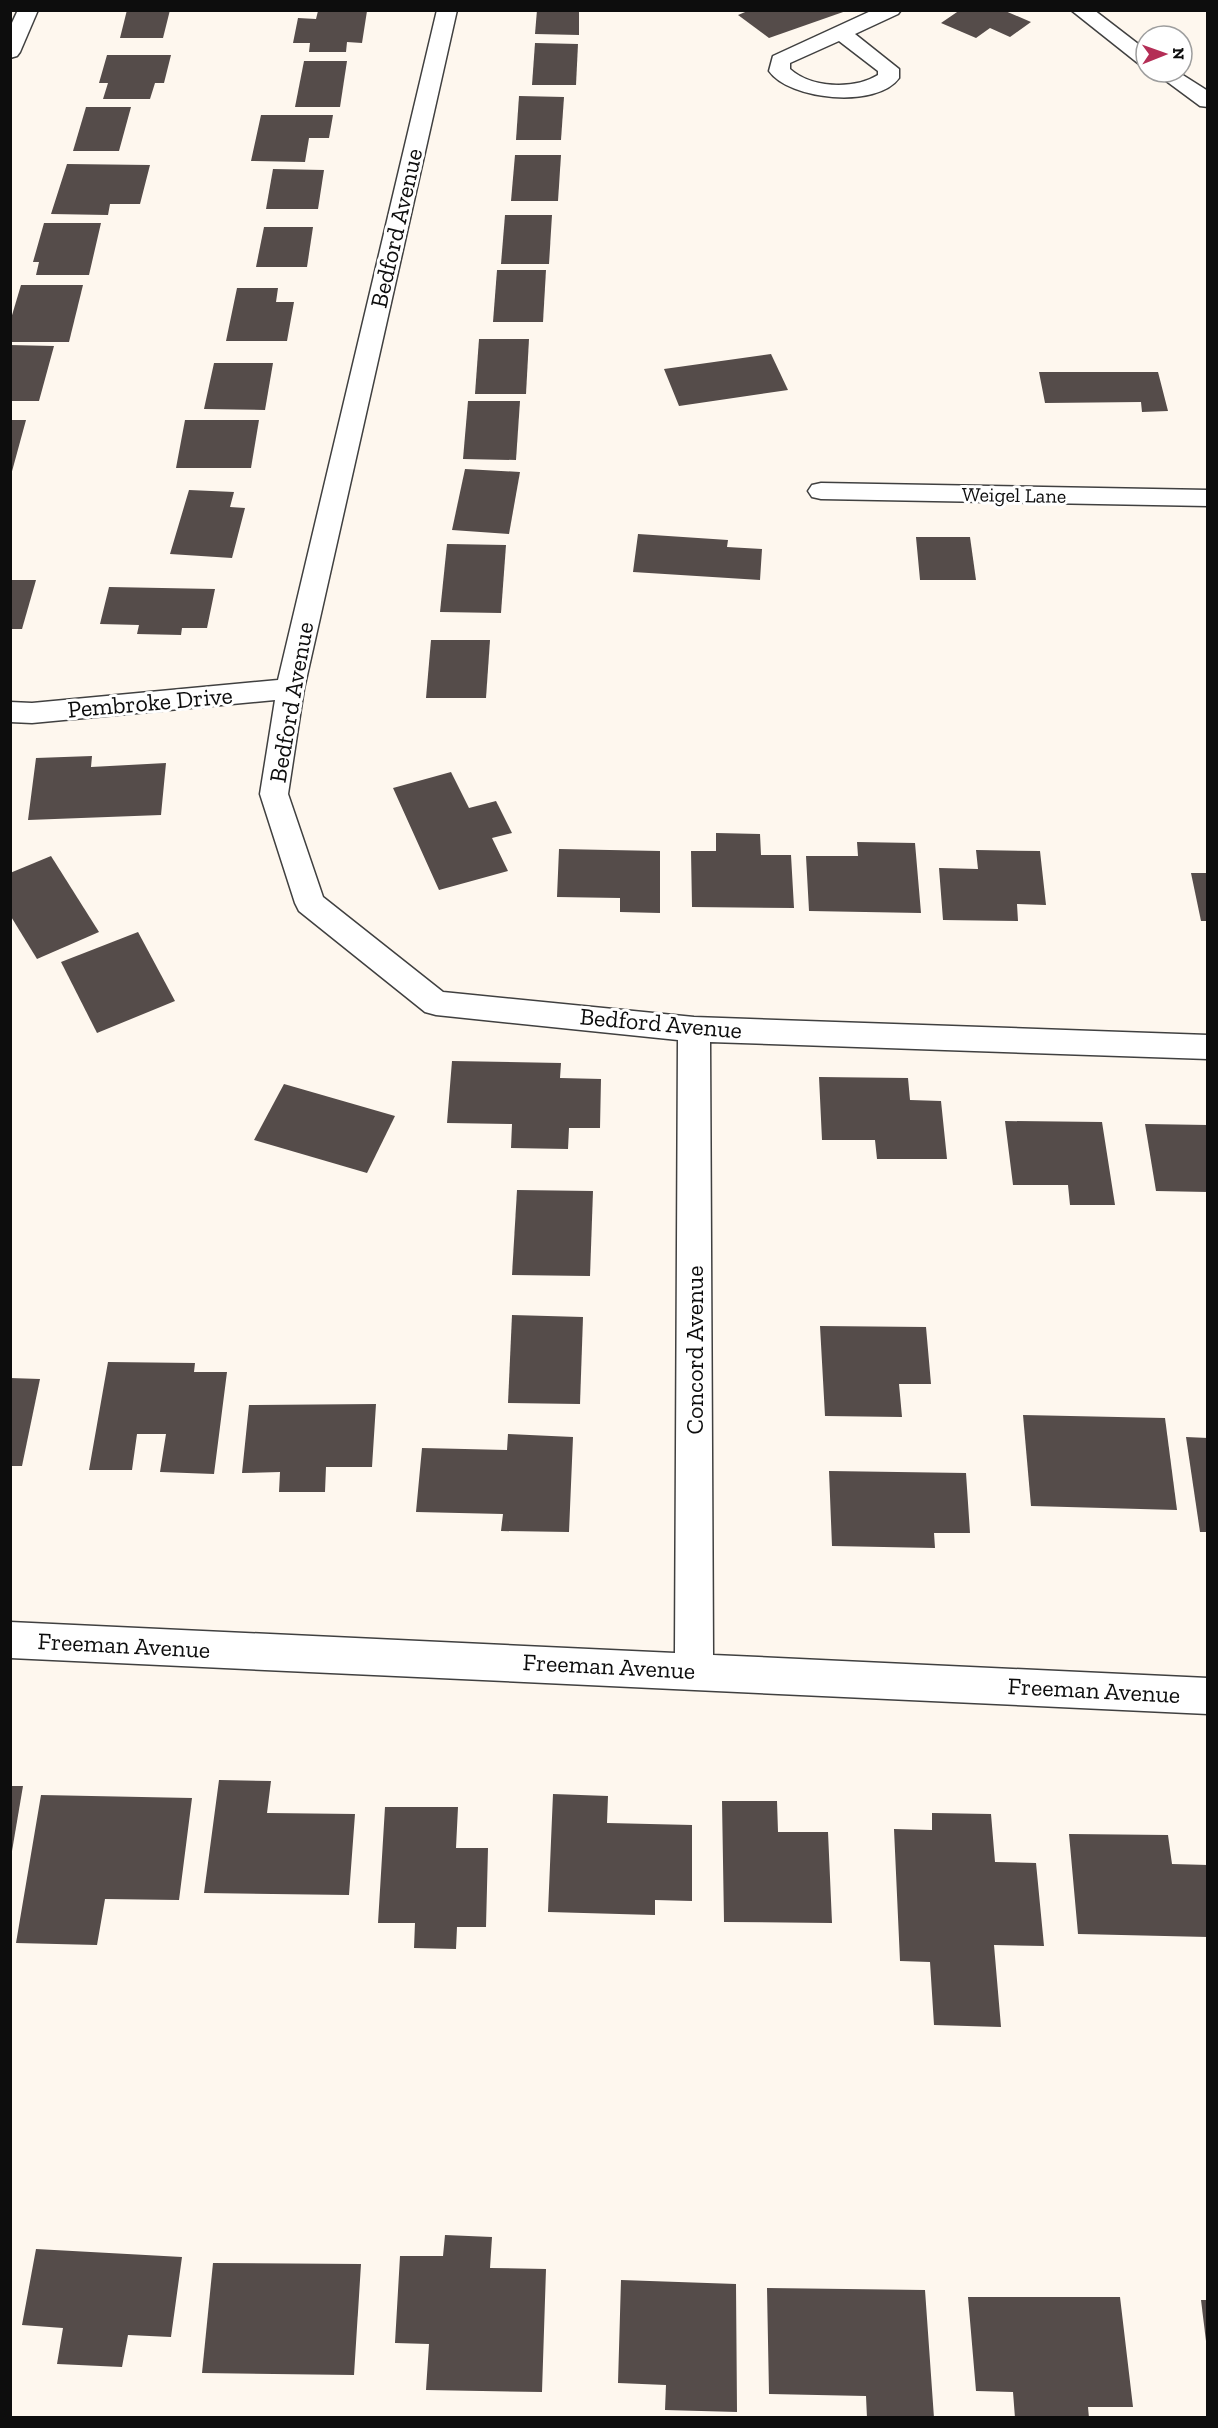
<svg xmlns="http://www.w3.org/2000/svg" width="1218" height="2428" viewBox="0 0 1218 2428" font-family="'Zilla Slab',serif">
	<rect width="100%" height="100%" fill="#fef7ee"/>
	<g fill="#554c4a">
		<path d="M 127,10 L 170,10 L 163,38 L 120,38 Z"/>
		<path d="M 537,10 L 579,10 L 579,35 L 535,34 Z"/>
		<path d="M 750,10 L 846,10 L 846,11 L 769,38 L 738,15 Z"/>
		<path d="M 960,10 L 1003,10 L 1031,22 L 1010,37 L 990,28 L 976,38 L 941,23 Z"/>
		<path d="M 318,11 L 367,11 L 362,43 L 347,42 L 346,52 L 309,52 L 310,43 L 293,43 L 298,18 L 316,19 Z"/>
		<path d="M 535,43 L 578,44 L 576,85 L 532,85 Z"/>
		<path d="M 107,55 L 171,55 L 164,83 L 155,83 L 150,99 L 103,99 L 108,83 L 99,83 Z"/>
		<path d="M 304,61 L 347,61 L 340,107 L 295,107 Z"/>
		<path d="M 519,96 L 564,97 L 561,140 L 516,140 Z"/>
		<path d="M 86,107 L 131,107 L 119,151 L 73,151 Z"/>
		<path d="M 261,115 L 333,115 L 329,138 L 309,138 L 305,162 L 251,161 Z"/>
		<path d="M 515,155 L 561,155 L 558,201 L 511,201 Z"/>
		<path d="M 67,164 L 150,165 L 140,204 L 110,204 L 108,215 L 51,214 Z"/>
		<path d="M 273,169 L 324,170 L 318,209 L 266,209 Z"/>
		<path d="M 505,215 L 552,215 L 549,264 L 501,264 Z"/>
		<path d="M 44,223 L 101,223 L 89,275 L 36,275 L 39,262 L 33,262 Z"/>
		<path d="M 264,227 L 313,227 L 307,267 L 256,267 Z"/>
		<path d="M 497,270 L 546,270 L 543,322 L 493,322 Z"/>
		<path d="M 21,285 L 83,285 L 69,342 L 10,342 L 10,322 Z"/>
		<path d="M 237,288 L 278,288 L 276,302 L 294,302 L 287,341 L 226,341 Z"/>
		<path d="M 479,339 L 529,339 L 526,394 L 475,394 Z"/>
		<path d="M 10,345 L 54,346 L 39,401 L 10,401 Z"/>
		<path d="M 771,354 L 788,390 L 679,406 L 664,369 Z"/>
		<path d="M 214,363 L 273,363 L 265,410 L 204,409 Z"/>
		<path d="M 1039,372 L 1158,372 L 1168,411 L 1142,412 L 1141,402 L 1045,403 Z"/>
		<path d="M 468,401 L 520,401 L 516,460 L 463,459 Z"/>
		<path d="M 10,420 L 26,420 L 11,475 L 10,475 Z"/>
		<path d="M 185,420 L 259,420 L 251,468 L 176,468 Z"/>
		<path d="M 465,469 L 520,472 L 509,534 L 452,530 Z"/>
		<path d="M 189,490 L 234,492 L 230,507 L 245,508 L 232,558 L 170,554 Z"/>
		<path d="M 638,534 L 728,540 L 727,547 L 762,549 L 760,580 L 633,572 Z"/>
		<path d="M 916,537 L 970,537 L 976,580 L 920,580 Z"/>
		<path d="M 447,544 L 506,545 L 501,613 L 440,612 Z"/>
		<path d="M 10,580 L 36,580 L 22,629 L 10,629 Z"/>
		<path d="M 109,587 L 215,589 L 207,628 L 182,628 L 181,635 L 137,634 L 139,625 L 100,624 Z"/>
		<path d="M 431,640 L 490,640 L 486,698 L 426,698 Z"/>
		<path d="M 92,756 L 91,767 L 166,763 L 161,815 L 28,820 L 36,758 Z"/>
		<path d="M 451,772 L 469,808 L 496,801 L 512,833 L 492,838 L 508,871 L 439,890 L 393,788 Z"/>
		<path d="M 716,833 L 760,834 L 761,855 L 791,855 L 794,908 L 692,907 L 691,851 L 716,851 Z"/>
		<path d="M 857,842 L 915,843 L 921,913 L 809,911 L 806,856 L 858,856 Z"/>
		<path d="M 559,849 L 660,851 L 660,913 L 620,912 L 620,898 L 557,897 Z"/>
		<path d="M 976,850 L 1040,851 L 1046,905 L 1017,904 L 1018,921 L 943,920 L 939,868 L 978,869 Z"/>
		<path d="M 51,856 L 99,932 L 37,959 L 10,915 L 10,873 Z"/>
		<path d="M 1191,873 L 1208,873 L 1208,921 L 1201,921 Z"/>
		<path d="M 138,932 L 175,1001 L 97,1033 L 61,962 Z"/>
		<path d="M 452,1061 L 561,1063 L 560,1078 L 601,1079 L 600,1128 L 569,1128 L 568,1149 L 511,1148 L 512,1124 L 447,1123 Z"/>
		<path d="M 819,1077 L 908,1078 L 910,1100 L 941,1101 L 947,1159 L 877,1159 L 875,1140 L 822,1140 Z"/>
		<path d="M 284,1084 L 395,1116 L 367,1173 L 254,1140 Z"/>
		<path d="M 1005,1121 L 1102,1122 L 1115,1205 L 1070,1205 L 1068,1185 L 1013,1185 Z"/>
		<path d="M 1145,1124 L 1208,1125 L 1208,1192 L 1156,1191 Z"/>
		<path d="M 517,1190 L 593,1191 L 590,1276 L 512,1275 Z"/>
		<path d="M 512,1315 L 583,1317 L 580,1404 L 508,1403 Z"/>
		<path d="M 820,1326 L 926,1327 L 931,1384 L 899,1384 L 902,1417 L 825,1416 Z"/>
		<path d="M 108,1362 L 195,1363 L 194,1372 L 227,1372 L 214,1474 L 160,1472 L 166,1434 L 137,1434 L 132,1470 L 89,1470 Z"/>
		<path d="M 10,1378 L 40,1379 L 22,1466 L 10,1466 Z"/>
		<path d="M 376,1404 L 372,1467 L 326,1467 L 325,1492 L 279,1492 L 280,1472 L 242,1473 L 249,1405 Z"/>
		<path d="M 1023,1415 L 1165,1418 L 1177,1510 L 1031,1506 Z"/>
		<path d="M 508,1434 L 573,1437 L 569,1532 L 501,1531 L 503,1514 L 416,1512 L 422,1448 L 507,1450 Z"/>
		<path d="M 1186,1437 L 1208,1438 L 1208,1532 L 1200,1532 Z"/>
		<path d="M 829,1471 L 966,1473 L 970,1533 L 934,1533 L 935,1548 L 832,1546 Z"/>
		<path d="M 219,1780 L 271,1781 L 267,1813 L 355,1814 L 349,1895 L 204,1893 Z"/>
		<path d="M 10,1786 L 23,1786 L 12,1851 L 10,1851 Z"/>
		<path d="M 553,1794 L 608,1796 L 607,1823 L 692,1825 L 692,1901 L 655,1900 L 655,1915 L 548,1912 Z"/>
		<path d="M 41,1795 L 192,1798 L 179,1900 L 105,1899 L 97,1945 L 16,1943 Z"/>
		<path d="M 722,1801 L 777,1801 L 778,1832 L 828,1832 L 832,1923 L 724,1922 Z"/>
		<path d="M 385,1807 L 458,1807 L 456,1848 L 488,1848 L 486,1927 L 457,1927 L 456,1949 L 414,1948 L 415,1923 L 378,1923 Z"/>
		<path d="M 932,1813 L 991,1814 L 995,1862 L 1036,1863 L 1044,1946 L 994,1945 L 1001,2027 L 934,2025 L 930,1962 L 900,1961 L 894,1829 L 932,1830 Z"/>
		<path d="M 1069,1834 L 1168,1835 L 1172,1864 L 1208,1865 L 1208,1937 L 1078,1934 Z"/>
		<path d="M 445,2235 L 492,2237 L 490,2268 L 546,2269 L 542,2392 L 426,2390 L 429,2344 L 395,2343 L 400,2256 L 443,2256 Z"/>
		<path d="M 36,2249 L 182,2257 L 171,2337 L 128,2335 L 122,2367 L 57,2364 L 63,2328 L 22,2325 Z"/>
		<path d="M 213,2263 L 361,2264 L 354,2375 L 202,2373 Z"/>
		<path d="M 621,2280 L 736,2284 L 737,2412 L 665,2410 L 666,2385 L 618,2383 Z"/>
		<path d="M 767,2288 L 925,2290 L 934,2418 L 867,2418 L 866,2396 L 769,2394 Z"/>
		<path d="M 968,2297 L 1120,2297 L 1133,2407 L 1088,2407 L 1089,2418 L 1015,2418 L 1013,2392 L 976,2391 Z"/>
		<path d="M 1201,2300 L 1208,2300 L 1208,2341 L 1206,2341 Z"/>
	</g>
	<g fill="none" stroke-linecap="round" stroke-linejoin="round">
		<g stroke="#404040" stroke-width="3">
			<g id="minor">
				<path d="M 18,10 L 38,10 L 20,52 L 17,56 L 10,58 L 10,27 Z"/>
				<path d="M 437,10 L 457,10 L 304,689 L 288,794 L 323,897 L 443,992 L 694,1017 L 1208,1035 L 1208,1059 L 710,1042 L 713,1655 L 1208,1678 L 1208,1714 L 10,1658 L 10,1622 L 675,1653 L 678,1040 L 436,1015 L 425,1012 L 299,911 L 295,903 L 260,794 L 275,700 L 32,723 L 10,722 L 10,702 L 32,703 L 278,680 Z"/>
				<path d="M 873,10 L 901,10 L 898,14 L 855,34 L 899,69 L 899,78 C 877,109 789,100 769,71 L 773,56 ZM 839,41 L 878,71 L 878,75 C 854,90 811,88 790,69 L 790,63 Z"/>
				<path d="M 1071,10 L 1094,10 L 1146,50 L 1146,66 L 1139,64 Z"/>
				<path d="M 1154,72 L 1178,72 L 1208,91 L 1208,107 L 1200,106 Z"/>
				<path d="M 821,483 L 1208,490 L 1208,506 L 821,499 L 812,497 L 808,491 L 812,485 Z"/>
			</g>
		</g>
		<use href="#minor" fill="#fff" fill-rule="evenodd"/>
	</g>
	<g text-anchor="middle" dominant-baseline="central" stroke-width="6" stroke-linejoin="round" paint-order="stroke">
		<g font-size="20" fill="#0d0d0d" stroke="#fff">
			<text transform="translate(1014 495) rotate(1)">Weigel Lane</text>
		</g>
		<g font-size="24" fill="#0d0d0d" stroke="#fff">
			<text transform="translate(396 228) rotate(-77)">Bedford Avenue</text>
			<text transform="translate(150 702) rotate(-5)">Pembroke Drive</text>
			<text transform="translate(291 702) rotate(-80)">Bedford Avenue</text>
			<text transform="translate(661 1023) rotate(5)">Bedford Avenue</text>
			<text transform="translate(694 1350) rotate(-90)">Concord Avenue</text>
			<text transform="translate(124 1645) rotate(3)">Freeman Avenue</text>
			<text transform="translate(609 1666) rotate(3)">Freeman Avenue</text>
			<text transform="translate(1094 1690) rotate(3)">Freeman Avenue</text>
		</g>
	</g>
	<rect width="1218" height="2428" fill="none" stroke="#0d0d0d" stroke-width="24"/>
	<g transform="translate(1164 54) rotate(89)"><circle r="28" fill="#ffffff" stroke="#9e9e9e" stroke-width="1.5"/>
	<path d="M0-4.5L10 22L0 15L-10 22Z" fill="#b42e56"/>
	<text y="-9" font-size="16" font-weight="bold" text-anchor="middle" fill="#0d0d0d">N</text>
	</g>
</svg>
